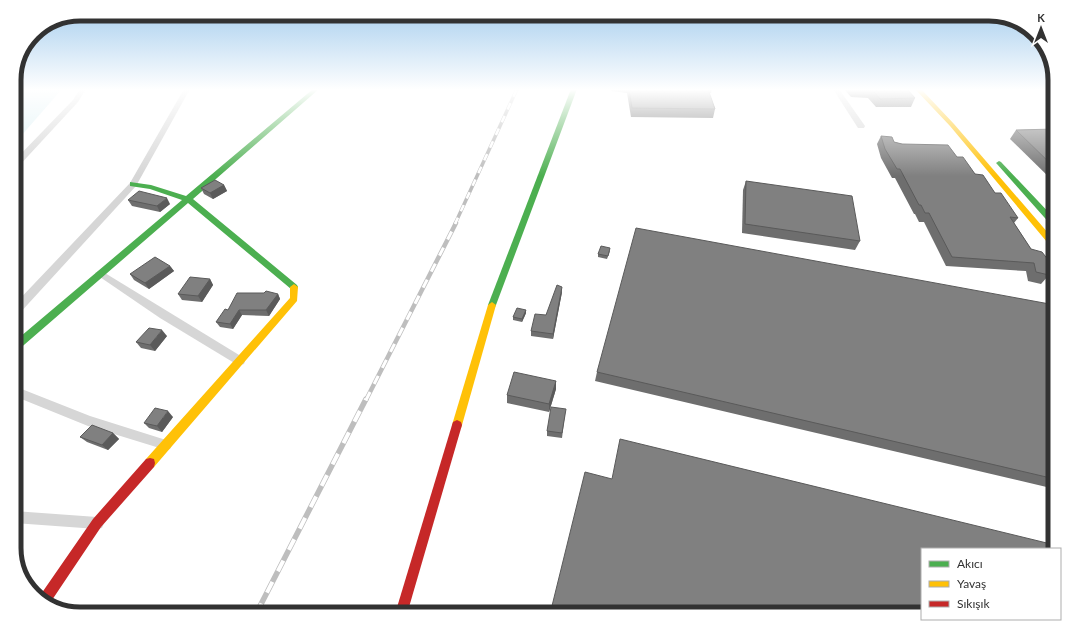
<svg xmlns="http://www.w3.org/2000/svg" width="1069" height="628" viewBox="0 0 1069 628" font-family="Lato,sans-serif">
	<rect width="100%" height="100%" fill="#fff"/>
	<path fill="#dbf0f4" d="M 14,89 L 62,89 L 14,144 Z"/>
	<g fill="none" stroke-linecap="round" stroke-linejoin="round">
		<g fill="#d6d6d6" fill-rule="evenodd">
			<path d="M 80,89 L 86,89 L 78,102 L 17,168 L 14,168 L 14,161 L 73,100 Z"/>
			<path d="M 184,89 L 190,89 L 136,186 L 18,315 L 14,316 L 14,305 L 130,183 Z"/>
			<path d="M 833,89 L 839,89 L 865,126 L 864,128 L 858,128 Z"/>
			<path d="M 100,270 L 244,358 L 245,361 L 244,364 L 240,365 L 236,364 L 160,318 L 97,275 L 95,273 Z"/>
			<path d="M 14,386 L 90,416 L 166,440 L 170,441 L 172,445 L 170,449 L 166,450 L 88,426 L 14,396 Z"/>
			<path d="M 14,511 L 97,517 L 102,518 L 104,523 L 102,528 L 97,529 L 14,523 Z"/>
		</g>
		<g fill="#4caf50" fill-rule="evenodd">
			<path d="M 313,89 L 319,89 L 193,199 L 297,285 L 298,287 L 297,289 L 291,289 L 188,203 L 17,351 L 14,352 L 14,342 L 182,200 L 150,189 L 130,186 L 130,182 L 151,185 L 186,196 Z"/>
			<path d="M 571,89 L 577,89 L 496,305 L 495,307 L 489,307 L 488,305 Z"/>
			<path d="M 999,161 L 1001,162 L 1055,219 L 1055,227 L 1052,226 L 997,164 L 996,163 Z"/>
		</g>
		<g fill="#ffc107" fill-rule="evenodd">
			<path d="M 915,89 L 921,89 L 954,124 L 1055,241 L 1055,249 L 1052,248 L 950,126 Z"/>
			<path d="M 294,284 L 298,287 L 297,301 L 154,467 L 150,468 L 146,467 L 145,463 L 146,459 L 290,298 L 290,287 Z"/>
			<path d="M 492,302 L 496,305 L 462,425 L 461,428 L 457,430 L 453,428 L 452,425 L 488,305 Z"/>
		</g>
		<g fill="#c62828" fill-rule="evenodd">
			<path d="M 1051,89 L 1055,89 L 1055,91 L 1052,90 Z"/>
			<path d="M 457,420 L 461,422 L 462,425 L 407,614 L 395,614 L 452,425 L 453,422 Z"/>
			<path d="M 150,458 L 154,459 L 155,463 L 154,467 L 101,527 L 48,606 L 39,597 L 93,519 L 146,459 Z"/>
		</g>
		<g stroke="#bebebe" stroke-width="3.5">
			<path id="rail-far2" d="M 455,224 L 517,89"/>
		</g>
		<g stroke="#bebebe" stroke-width="4.5">
			<path id="rail-far1" d="M 366,400 L 456,223"/>
		</g>
		<g stroke="#bebebe" stroke-width="5.5">
			<path id="rail" d="M 256,614 L 366,399"/>
		</g>
		<use href="#rail-far2" stroke="#fff" stroke-width="2.5" stroke-dasharray="7" stroke-linecap="butt"/>
		<use href="#rail-far1" stroke="#fff" stroke-width="3" stroke-dasharray="9" stroke-linecap="butt"/>
		<use href="#rail" stroke="#fff" stroke-width="4" stroke-dasharray="12" stroke-linecap="butt"/>
	</g>
	<g fill="#6e6e6e">
		<path d="M 611,89 L 712,89 L 711,93 L 709,93 L 715,109 L 713,118 L 631,117 L 627,93 L 611,91 Z"/>
		<path d="M 844,89 L 907,89 L 915,98 L 911,107 L 876,107 L 868,98 L 851,97 Z"/>
		<path d="M 1055,129 L 1055,183 L 1010,139 L 1016,130 Z"/>
		<path d="M 881,136 L 894,142 L 957,157 L 975,174 L 995,193 L 1018,218 L 1014,223 L 1031,249 L 1049,275 L 1041,284 L 1028,281 L 1026,271 L 946,266 L 924,222 L 919,222 L 915,214 L 914,214 L 895,178 L 892,178 L 881,158 L 877,144 Z"/>
		<path d="M 746,181 L 860,241 L 855,250 L 742,233 L 743,190 Z"/>
		<path d="M 224,185 L 227,191 L 213,199 L 204,194 L 201,188 Z"/>
		<path d="M 128,200 L 170,204 L 160,212 L 132,206 Z"/>
		<path d="M 610,251 L 607,259 L 598,257 L 598,254 Z"/>
		<path d="M 170,266 L 174,271 L 149,289 L 134,280 L 130,274 Z"/>
		<path d="M 210,279 L 213,285 L 202,302 L 182,300 L 178,294 Z"/>
		<path d="M 562,292 L 553,339 L 531,336 L 531,331 L 546,315 Z"/>
		<path d="M 278,294 L 280,299 L 269,316 L 242,315 L 233,329 L 220,327 L 216,322 L 228,310 Z"/>
		<path d="M 1055,305 L 1055,489 L 595,381 L 597,372 Z"/>
		<path d="M 526,310 L 526,313 L 522,322 L 513,320 L 513,317 Z"/>
		<path d="M 167,336 L 155,351 L 141,348 L 136,342 Z"/>
		<path d="M 556,381 L 556,389 L 549,412 L 507,403 L 507,395 Z"/>
		<path d="M 565,414 L 562,438 L 547,436 L 547,431 Z"/>
		<path d="M 173,417 L 162,432 L 149,428 L 144,423 Z"/>
		<path d="M 113,433 L 119,439 L 108,450 L 87,442 L 80,437 Z"/>
	</g>
	<g fill="#5a5a5a">
		<path d="M 224,185 L 227,191 L 213,199 L 210,193 Z"/>
		<path d="M 167,198 L 170,204 L 160,212 L 157,206 Z"/>
		<path d="M 170,266 L 174,271 L 149,289 L 145,283 Z"/>
		<path d="M 210,279 L 213,285 L 202,302 L 198,296 Z"/>
		<path d="M 562,287 L 562,292 L 553,339 L 553,334 Z"/>
		<path d="M 278,294 L 280,299 L 269,316 L 266,310 Z"/>
		<path d="M 239,310 L 242,315 L 233,329 L 230,324 Z"/>
		<path d="M 526,310 L 526,313 L 522,322 L 522,319 Z"/>
		<path d="M 162,330 L 167,336 L 155,351 L 150,345 Z"/>
		<path d="M 556,381 L 556,389 L 549,412 L 549,404 Z"/>
		<path d="M 168,411 L 173,417 L 162,432 L 157,426 Z"/>
		<path d="M 113,433 L 119,439 L 108,450 L 102,445 Z"/>
	</g>
	<g fill="#808080" stroke="#5a5a5a">
		<path d="M 629,89 L 708,89 L 715,109 L 632,108 Z"/>
		<path d="M 854,89 L 907,89 L 915,98 L 880,99 L 872,89 Z"/>
		<path d="M 1055,129 L 1055,168 L 1016,130 Z"/>
		<path d="M 881,136 L 892,137 L 894,142 L 902,144 L 948,145 L 957,157 L 963,157 L 975,174 L 983,175 L 995,193 L 1001,193 L 1018,218 L 1010,217 L 1031,249 L 1042,252 L 1053,266 L 1049,275 L 1036,272 L 1034,263 L 952,257 L 929,213 L 925,213 L 921,205 L 919,205 L 900,169 L 897,169 L 885,149 Z"/>
		<path d="M 215,180 L 224,185 L 210,193 L 201,188 Z"/>
		<path d="M 746,181 L 852,196 L 860,241 L 745,224 Z"/>
		<path d="M 139,191 L 167,198 L 157,206 L 128,200 Z"/>
		<path d="M 636,228 L 1055,305 L 1055,479 L 597,372 Z"/>
		<path d="M 601,246 L 610,248 L 608,256 L 598,254 Z"/>
		<path d="M 155,257 L 170,266 L 145,283 L 130,274 Z"/>
		<path d="M 190,277 L 210,279 L 198,296 L 178,294 Z"/>
		<path d="M 557,285 L 562,287 L 553,334 L 531,331 L 535,314 L 546,315 Z"/>
		<path d="M 266,291 L 278,294 L 266,310 L 239,310 L 230,324 L 216,322 L 225,309 L 228,310 L 237,293 L 264,293 Z"/>
		<path d="M 517,308 L 526,310 L 522,319 L 513,317 Z"/>
		<path d="M 149,328 L 162,330 L 150,345 L 136,342 Z"/>
		<path d="M 514,372 L 556,381 L 549,404 L 507,395 Z"/>
		<path d="M 551,407 L 566,409 L 562,433 L 547,431 Z"/>
		<path d="M 155,408 L 168,411 L 157,426 L 144,423 Z"/>
		<path d="M 92,425 L 113,433 L 102,445 L 80,437 Z"/>
		<path d="M 620,439 L 1055,545 L 1055,549 L 922,549 L 922,614 L 550,614 L 585,472 L 612,479 Z"/>
	</g>
	<linearGradient id="sky" x2="0" y2="1"><stop stop-color="#a3cced"/><stop offset="0.51" stop-color="#fff"/><stop offset="1" stop-color="#fff" stop-opacity="0"/></linearGradient>
	<rect width="1069" height="176" fill="url(#sky)"/>
	<path d="M0 0H1069V628H0ZM80 21H989A59 59 0 0 1 1048 80V548A59 59 0 0 1 989 607H80A59 59 0 0 1 21 548V80A59 59 0 0 1 80 21Z" fill="#fff" fill-rule="evenodd"/>
	<path fill="none" stroke="#323232" stroke-width="5" d="M80 21H989A59 59 0 0 1 1048 80V548A59 59 0 0 1 989 607H80A59 59 0 0 1 21 548V80A59 59 0 0 1 80 21Z"/>
	<rect x="921" y="548" width="140" height="72" fill="#ffffff" stroke="#adadad"/>
	<rect x="929" y="561" width="20" height="6" fill="#4caf50" stroke="#adadad"/>
	<text x="957" y="568" font-size="12" fill="#323232">Akıcı</text>
	<rect x="929" y="581" width="20" height="6" fill="#ffc107" stroke="#adadad"/>
	<text x="957" y="588" font-size="12" fill="#323232">Yavaş</text>
	<rect x="929" y="601" width="20" height="6" fill="#c62828" stroke="#adadad"/>
	<text x="957" y="608" font-size="12" fill="#323232">Sıkışık</text>
	<g transform="translate(1041 28)" stroke="#ffffff" stroke-width="3" paint-order="stroke">
	<path d="M0-3L7 15L0 10L-7 15Z" fill="#323232"/>
	<text y="-6" font-size="11" font-weight="bold" text-anchor="middle" fill="#323232">K</text>
	</g>
</svg>
